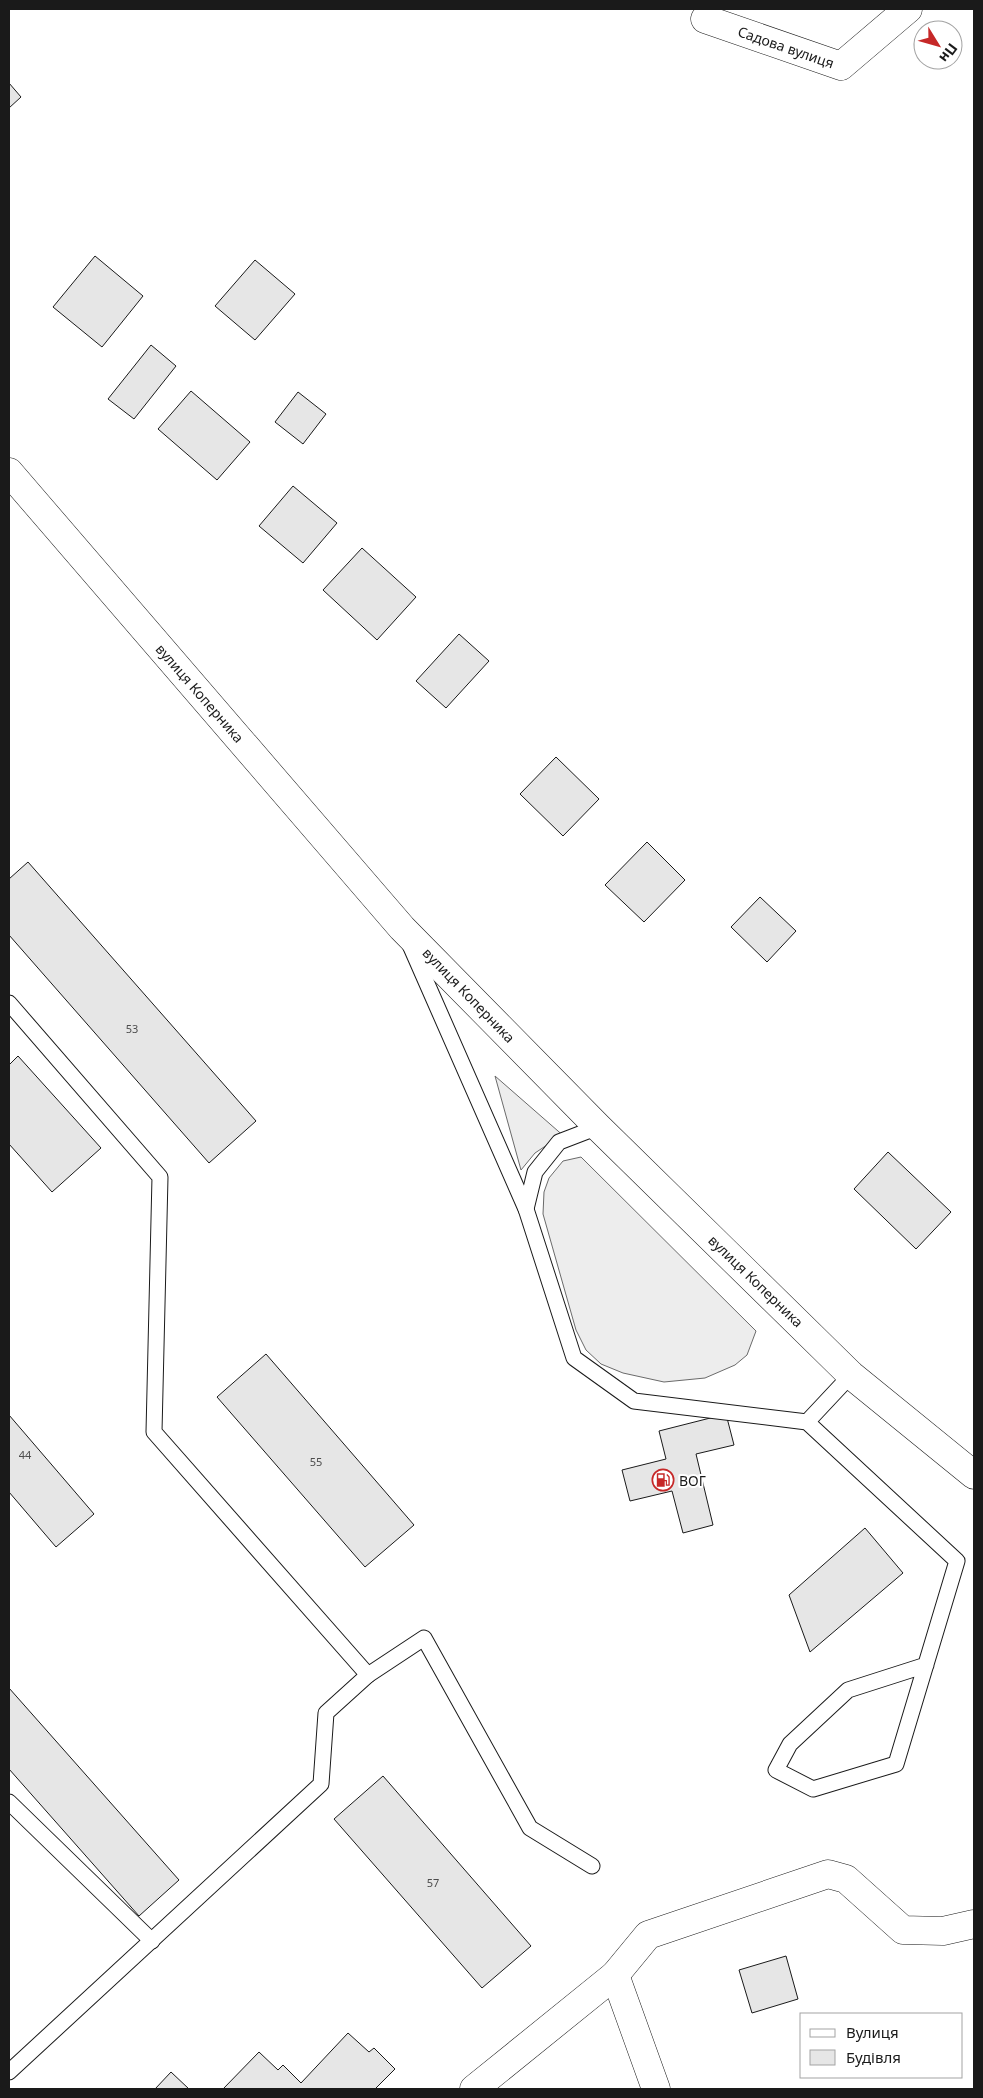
<svg xmlns="http://www.w3.org/2000/svg" width="983" height="2098" viewBox="0 0 983 2098" font-family="'Noto Sans',sans-serif">
	<rect width="100%" height="100%" fill="#fff"/>
	<g fill="#ededed" stroke="#6a6a6a">
		<path d="M 495,1076 L 566,1138 L 550,1143 L 535,1153 L 521,1170 Z"/>
		<path d="M 581,1157 L 756,1331 L 747,1355 L 735,1365 L 705,1378 L 664,1382 L 623,1373 L 601,1364 L 586,1350 L 576,1330 L 543,1214 L 544,1192 L 549,1178 L 563,1161 Z"/>
	</g>
	<g fill="#e6e6e6" stroke="#1a1a1a">
		<path d="M 9,83 L 21,97 L 9,108 Z"/>
		<path d="M 95,256 L 143,296 L 102,347 L 53,307 Z"/>
		<path d="M 255,260 L 295,294 L 255,340 L 215,306 Z"/>
		<path d="M 151,345 L 176,366 L 134,419 L 108,399 Z"/>
		<path d="M 191,391 L 250,442 L 217,480 L 158,429 Z"/>
		<path d="M 298,392 L 326,414 L 303,444 L 275,422 Z"/>
		<path d="M 293,486 L 337,523 L 303,563 L 259,526 Z"/>
		<path d="M 362,548 L 416,597 L 377,640 L 323,590 Z"/>
		<path d="M 459,634 L 489,661 L 446,708 L 416,681 Z"/>
		<path d="M 556,757 L 599,799 L 563,836 L 520,794 Z"/>
		<path d="M 647,842 L 685,880 L 644,922 L 605,885 Z"/>
		<path d="M 28,862 L 256,1121 L 209,1163 L 9,935 L 9,879 Z"/>
		<path d="M 760,897 L 796,931 L 767,962 L 731,927 Z"/>
		<path d="M 18,1056 L 101,1148 L 52,1192 L 9,1144 L 9,1065 Z"/>
		<path d="M 888,1152 L 951,1212 L 916,1249 L 854,1189 Z"/>
		<path d="M 266,1354 L 414,1525 L 365,1567 L 217,1397 Z"/>
		<path d="M 726,1414 L 734,1445 L 696,1454 L 713,1525 L 683,1533 L 672,1491 L 630,1501 L 622,1470 L 666,1459 L 659,1431 Z"/>
		<path d="M 9,1415 L 94,1514 L 56,1547 L 9,1492 Z"/>
		<path d="M 865,1528 L 903,1573 L 810,1652 L 789,1595 Z"/>
		<path d="M 9,1688 L 179,1880 L 139,1916 L 9,1769 Z"/>
		<path d="M 383,1776 L 531,1946 L 482,1988 L 334,1819 Z"/>
		<path d="M 786,1956 L 798,1999 L 752,2013 L 739,1970 Z"/>
		<path d="M 348,2033 L 369,2052 L 374,2048 L 395,2069 L 375,2089 L 223,2089 L 259,2052 L 278,2070 L 283,2065 L 301,2083 Z"/>
		<path d="M 171,2072 L 189,2089 L 155,2089 Z"/>
	</g>
	<g fill="none" stroke-linecap="round" stroke-linejoin="round">
		<g stroke="#1a1a1a" stroke-width="17">
			<g id="lane">
				<path d="M 410,945 L 526,1209 L 574,1358 L 634,1401 L 807,1422 L 957,1561 L 896,1764 L 813,1789 L 776,1770 L 790,1744 L 848,1690 L 926,1665"/>
				<path d="M 9,1003 L 160,1177 L 154,1432 L 368,1675"/>
				<path d="M 526,1209 L 535,1172 L 559,1142 L 598,1127"/>
				<path d="M 807,1422 L 851,1375"/>
				<path d="M 9,1802 L 152,1941"/>
				<path d="M 9,2072 L 321,1784 L 326,1713 L 368,1675 L 424,1638 L 530,1828 L 592,1866"/>
			</g>
		</g>
		<g stroke="#1a1a1a" stroke-width="29">
			<g id="street">
				<path d="M 705,19 L 841,66 L 908,9"/>
				<path d="M 615,1975 L 656,2089"/>
				<path d="M 474,2089 L 615,1975 L 648,1935 L 828,1874 L 846,1879 L 903,1930 L 943,1931 L 974,1924"/>
			</g>
		</g>
		<g stroke="#1a1a1a" stroke-width="29">
			<path id="primary" d="M 9,472 L 402,928 L 598,1127 L 851,1375 L 974,1475"/>
		</g>
		<use href="#lane" stroke="#fff" stroke-width="15"/>
		<use href="#street" stroke="#fff" stroke-width="28"/>
		<use href="#primary" stroke="#fff" stroke-width="28"/>
	</g>
	<defs>
		<g id="fuel-ring" transform="scale(1.125)"><circle r="9.5" fill="#fff" stroke="#c62828" stroke-width="1.5"/><path d="M-5.5-6h7V0h2V4h1.3V-2.5L3-4.5l.8-.8L6-3V5H2.5V1h-1V6h-7ZM-4.2-4.7v3.2H.2V-4.7Z" fill="#c62828"/></g>
	</defs>
	<g fill-rule="evenodd">
		<use href="#fuel-ring" x="663" y="1480"/>
	</g>
	<g text-anchor="middle" dominant-baseline="central" stroke-width="4" stroke-linejoin="round" paint-order="stroke">
		<g font-size="11" fill="#4d4d4d">
			<text x="132" y="1028">53</text>
			<text x="25" y="1454">44</text>
			<text x="316" y="1461">55</text>
			<text x="433" y="1882">57</text>
		</g>
		<g font-size="14" fill="#1a1a1a" stroke="#fff">
			<text transform="translate(786 47) rotate(19)">Садова вулиця</text>
			<text transform="translate(200 693) rotate(49)">вулиця Коперника</text>
			<text transform="translate(469 995) rotate(46)">вулиця Коперника</text>
			<text transform="translate(756 1281) rotate(44)">вулиця Коперника</text>
		</g>
		<g font-size="14" fill="#1a1a1a" stroke="#fff" text-anchor="start">
			<text x="679" y="1480">ВОГ</text>
		</g>
	</g>
	<rect width="983" height="2098" fill="none" stroke="#1a1a1a" stroke-width="20"/>
	<rect x="800" y="2013" width="162" height="65" fill="#ffffff" stroke="#a3a3a3"/>
	<rect x="810" y="2029" width="25" height="8" fill="#ffffff" stroke="#a3a3a3"/>
	<text x="846" y="2038" font-size="15" fill="#1a1a1a">Вулиця</text>
	<rect x="810" y="2050" width="25" height="15" fill="#e6e6e6" stroke="#a3a3a3"/>
	<text x="846" y="2063" font-size="15" fill="#1a1a1a">Будівля</text>
	<g transform="translate(938 45) rotate(127)"><circle r="24" fill="#ffffff" stroke="#a3a3a3"/>
	<path d="M0-4L9 19L0 12L-9 19Z" fill="#c62828"/>
	<text y="-8" font-size="14" font-weight="bold" text-anchor="middle" fill="#1a1a1a">Пн</text>
	</g>
</svg>
